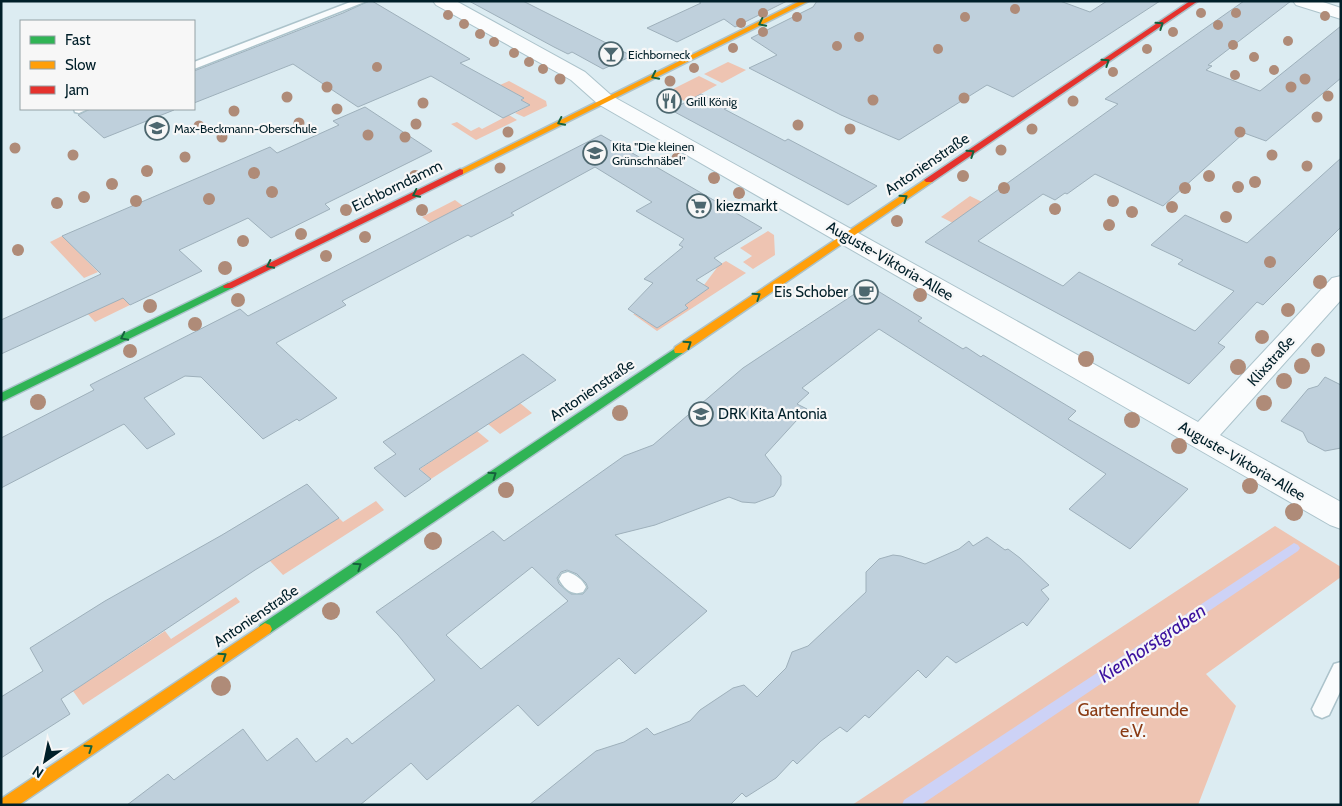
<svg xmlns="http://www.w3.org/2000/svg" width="1342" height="806" viewBox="0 0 1342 806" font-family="Cabin,sans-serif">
	<rect width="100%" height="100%" fill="#dcecf2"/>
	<g fill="#eec4b2">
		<path d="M 728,62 L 746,70 L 722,83 L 704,74 Z"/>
		<path d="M 699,76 L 717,85 L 686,102 L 667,92 Z"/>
		<path d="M 509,81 L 546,101 L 547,106 L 524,117 L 515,113 L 530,105 L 521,100 L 524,98 L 500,85 Z"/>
		<path d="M 509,115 L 517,120 L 476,140 L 451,124 L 457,122 L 471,131 L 479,127 L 482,129 Z"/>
		<path d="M 970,196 L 982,202 L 953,223 L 941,217 Z"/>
		<path d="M 455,200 L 463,206 L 430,223 L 422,217 Z"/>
		<path d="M 768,231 L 774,235 L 775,255 L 753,269 L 743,262 L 752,256 L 740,248 Z"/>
		<path d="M 62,236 L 98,272 L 84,278 L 50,242 Z"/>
		<path d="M 726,261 L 746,273 L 657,331 L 633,314 L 635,314 L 657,328 L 688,308 L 685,305 L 709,288 L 704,285 L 719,265 Z"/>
		<path d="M 123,297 L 130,305 L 95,322 L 86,312 Z"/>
		<path d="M 520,403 L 532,413 L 500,434 L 488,424 Z"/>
		<path d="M 477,431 L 489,441 L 431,479 L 420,469 Z"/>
		<path d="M 376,501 L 384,510 L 283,575 L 270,561 L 339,518 L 343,522 Z"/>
		<path d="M 1275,526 L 1341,567 L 1341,577 L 1206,674 L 1236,706 L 1198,805 L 852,805 Z"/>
		<path d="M 236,597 L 240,602 L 83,705 L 73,691 L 165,631 L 171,639 Z"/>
	</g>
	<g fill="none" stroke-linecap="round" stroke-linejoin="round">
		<path fill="#cdd2f6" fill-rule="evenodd" d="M 1294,543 L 1298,545 L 1300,548 L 1298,551 L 921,805 L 902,805 L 904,800 Z"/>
	</g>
	<g fill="#bfd0dc" stroke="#9eb0bb" fill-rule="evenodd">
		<path d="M 369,1 L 372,1 L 470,59 L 460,63 L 524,98 L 521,100 L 530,105 L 503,118 L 431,76 L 358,107 L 293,64 L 194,103 L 194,71 L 343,13 Z"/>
		<path d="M 469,1 L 523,1 L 632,56 L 603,69 L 572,52 L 568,54 L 554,47 Z"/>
		<path d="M 698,1 L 787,1 L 735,27 L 724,19 L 677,42 L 647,28 L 701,3 Z"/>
		<path d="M 817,1 L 1060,1 L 1090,12 L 1107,1 L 1160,1 L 1013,97 L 987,85 L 899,140 L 841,115 L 749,68 L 777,55 L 751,38 L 813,7 Z"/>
		<path d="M 1244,1 L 1291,1 L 1208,65 L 1212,66 L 1206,70 L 1260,91 L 1341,26 L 1341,78 L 1266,141 L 1244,133 L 1163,206 L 1095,174 L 1067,194 L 1065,193 L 1055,200 L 1043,194 L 978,241 L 1063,286 L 1079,272 L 1195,331 L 1234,291 L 1178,264 L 1183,260 L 1151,245 L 1185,215 L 1247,243 L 1341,158 L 1341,227 L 1263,305 L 1257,302 L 1218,343 L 1225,347 L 1189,384 L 925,242 L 1118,104 L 1105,99 Z"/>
		<path d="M 701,94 L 727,108 L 724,109 L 785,141 L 788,139 L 877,186 L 848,205 L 671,110 Z"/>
		<path d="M 365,107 L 432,151 L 325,204 L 330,209 L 271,238 L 248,218 L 179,250 L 202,271 L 130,305 L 123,298 L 1,354 L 1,320 L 101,274 L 62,236 L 270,147 L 277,153 L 339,125 L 333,121 Z"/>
		<path d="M 90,109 L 173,109 L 174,110 L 104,138 L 78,115 Z"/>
		<path d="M 601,135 L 762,228 L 714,258 L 722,264 L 696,280 L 709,288 L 685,305 L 688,308 L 657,328 L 628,309 L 653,283 L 644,279 L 683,247 L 679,245 L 684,239 L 636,211 L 652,202 L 595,167 L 511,213 L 514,215 L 471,237 L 468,235 L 342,301 L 346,305 L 276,343 L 337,398 L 299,421 L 297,419 L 263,439 L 201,377 L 185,376 L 144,398 L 175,434 L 147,449 L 124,424 L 1,488 L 1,438 L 94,390 L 90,385 L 240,309 L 248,316 Z"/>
		<path d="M 868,285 L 922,318 L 918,321 L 963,349 L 966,347 L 981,357 L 983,355 L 1076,411 L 1068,419 L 1188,489 L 1130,549 L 1069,509 L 1106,474 L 879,329 L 802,388 L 809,393 L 797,404 L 807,409 L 765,455 L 781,476 L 781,485 L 774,496 L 755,503 L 742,502 L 729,497 L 655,525 L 615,535 L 707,611 L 635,674 L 619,658 L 538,726 L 518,705 L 427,780 L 411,763 L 360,805 L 127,805 L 168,774 L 174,780 L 243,729 L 267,761 L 297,738 L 316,762 L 347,738 L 352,744 L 435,680 L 398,635 L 376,612 L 493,531 L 504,541 L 624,456 L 653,445 L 743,368 ZM 532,567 L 568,601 L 481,669 L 446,635 ZM 567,570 L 577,574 L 586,583 L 588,588 L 583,594 L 571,594 L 559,584 L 557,578 L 561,572 Z"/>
		<path d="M 523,354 L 556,380 L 419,469 L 431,479 L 405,497 L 374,468 L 396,454 L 383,442 Z"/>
		<path d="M 1325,377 L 1341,385 L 1341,448 L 1325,451 L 1308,442 L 1303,432 L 1281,421 L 1308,389 L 1318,386 Z"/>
		<path d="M 307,484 L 339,518 L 255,570 L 61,699 L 70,714 L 1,758 L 1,697 L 43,671 L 30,648 L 105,601 L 222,535 Z"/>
		<path d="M 987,537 L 1005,550 L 1008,549 L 1020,558 L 1049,585 L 1041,590 L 1049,599 L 1027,626 L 1023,622 L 956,663 L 947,656 L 926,678 L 918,670 L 869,718 L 865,715 L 847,732 L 840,727 L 821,741 L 797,764 L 793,760 L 776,778 L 746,797 L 742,793 L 730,805 L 529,805 L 596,751 L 624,742 L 647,728 L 654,735 L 690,721 L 700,710 L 733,688 L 744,685 L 757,697 L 786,668 L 792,652 L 808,646 L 866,592 L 866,572 L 879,559 L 893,555 L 901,556 L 925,564 L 959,549 L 969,541 L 973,546 Z"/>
	</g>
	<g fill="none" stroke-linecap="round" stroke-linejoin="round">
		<g stroke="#acc3cb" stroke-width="3">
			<g id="lane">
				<path d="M 353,1 L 367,1 L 194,69 L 194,62 Z"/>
				<path d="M 74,109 L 88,109 L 79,113 L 75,112 Z"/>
				<path d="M 568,572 C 576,575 582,579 586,587 L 583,592 C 572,596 564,589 559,579 L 562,574 Z"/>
				<path d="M 1341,662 L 1341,690 L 1329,715 L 1322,718 L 1315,715 L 1312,709 L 1315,703 L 1334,664 Z"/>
			</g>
		</g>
		<g stroke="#acc3cb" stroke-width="2">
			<g id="street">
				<path d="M 433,1 L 456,1 L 585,72 L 612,96 L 1198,422 L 1332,278 L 1341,276 L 1341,300 L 1220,435 L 1341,502 L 1341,529 L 1330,525 L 598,104 L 571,80 L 436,5 Z"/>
				<path d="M 1293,1 L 1320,1 L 1341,8 L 1341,19 L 1296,5 Z"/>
			</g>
		</g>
		<g stroke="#acc3cb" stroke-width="3">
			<g id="fast">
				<path d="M 228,283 L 232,284 L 233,286 L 232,288 L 1,402 L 1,393 Z"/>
				<path d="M 679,346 L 683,347 L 684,350 L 683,353 L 270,633 L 265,635 L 260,633 L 258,629 L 260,625 Z"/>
			</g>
		</g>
		<g stroke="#acc3cb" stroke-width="3">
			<g id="slow">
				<path d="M 800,1 L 809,1 L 463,174 L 460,175 L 456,172 Z"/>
				<path d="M 929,177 L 934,180 L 932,182 L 683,353 L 675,353 L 674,350 L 675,347 Z"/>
				<path d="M 265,623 L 270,625 L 272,629 L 270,633 L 19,805 L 1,805 L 1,799 Z"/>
			</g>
		</g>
		<g stroke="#acc3cb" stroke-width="3">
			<g id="jam">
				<path d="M 1190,1 L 1198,1 L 932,182 L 926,182 L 924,180 Z"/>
				<path d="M 460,169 L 463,170 L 463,174 L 232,288 L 224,288 L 223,286 Z"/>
			</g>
		</g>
		<use href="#lane" fill="#fafcfd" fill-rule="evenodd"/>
		<use href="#street" fill="#fafcfd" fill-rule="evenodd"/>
		<use href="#fast" fill="#30b455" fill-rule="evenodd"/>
		<use href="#slow" fill="#ff9f0a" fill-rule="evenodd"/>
		<use href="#jam" fill="#e5322d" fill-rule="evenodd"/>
	</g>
	<g fill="#af8b78">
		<circle cx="1015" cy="9" r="5"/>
		<circle cx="763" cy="13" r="5"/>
		<circle cx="1201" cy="13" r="5"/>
		<circle cx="1236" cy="13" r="5"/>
		<circle cx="448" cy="15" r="5"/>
		<circle cx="1325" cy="16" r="5"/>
		<circle cx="797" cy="17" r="5"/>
		<circle cx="965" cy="17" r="5"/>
		<circle cx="741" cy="23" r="5"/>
		<circle cx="464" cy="24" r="5"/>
		<circle cx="1218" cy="25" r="5"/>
		<circle cx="763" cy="32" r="5"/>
		<circle cx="1173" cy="32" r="5"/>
		<circle cx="480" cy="34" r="5"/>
		<circle cx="859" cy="37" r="5"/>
		<circle cx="1288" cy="41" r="5"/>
		<circle cx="494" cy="42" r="5"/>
		<circle cx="1233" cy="45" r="5"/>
		<circle cx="837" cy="46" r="5"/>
		<circle cx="733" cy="48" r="5"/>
		<circle cx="938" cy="49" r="5"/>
		<circle cx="1147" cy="49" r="5"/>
		<circle cx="514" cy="53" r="5"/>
		<circle cx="1254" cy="57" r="5"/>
		<circle cx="529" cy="62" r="5"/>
		<circle cx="377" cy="67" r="5"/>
		<circle cx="694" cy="68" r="5"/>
		<circle cx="543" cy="69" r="5"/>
		<circle cx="1274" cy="70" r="5"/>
		<circle cx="1113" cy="72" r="5"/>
		<circle cx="1235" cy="75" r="5"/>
		<circle cx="560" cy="79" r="5.5"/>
		<circle cx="1305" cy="79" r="5.5"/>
		<circle cx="670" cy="81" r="5.5"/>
		<circle cx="327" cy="87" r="5.5"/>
		<circle cx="1291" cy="87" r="5.5"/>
		<circle cx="1328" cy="96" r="5.5"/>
		<circle cx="287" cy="97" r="5.5"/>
		<circle cx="964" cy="98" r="5.5"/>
		<circle cx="873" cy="100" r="5.5"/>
		<circle cx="1073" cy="101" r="5.5"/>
		<circle cx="423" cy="103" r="5.5"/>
		<circle cx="337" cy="109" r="5.5"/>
		<circle cx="234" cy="111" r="5.5"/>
		<circle cx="1317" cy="117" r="5.5"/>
		<circle cx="299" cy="123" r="5.5"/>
		<circle cx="416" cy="124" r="5.5"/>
		<circle cx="798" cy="125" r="5.5"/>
		<circle cx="199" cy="126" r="5.5"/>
		<circle cx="850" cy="129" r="5.5"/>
		<circle cx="1032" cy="129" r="5.5"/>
		<circle cx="508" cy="132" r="5.5"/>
		<circle cx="1240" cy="132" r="5.5"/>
		<circle cx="368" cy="135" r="5.5"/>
		<circle cx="222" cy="137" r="5.5"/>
		<circle cx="405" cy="137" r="5.5"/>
		<circle cx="15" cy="148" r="5.5"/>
		<circle cx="1001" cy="150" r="5.5"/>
		<circle cx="73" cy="155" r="5.5"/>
		<circle cx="1272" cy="155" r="5.5"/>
		<circle cx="185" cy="157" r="5.5"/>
		<circle cx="677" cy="158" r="5.5"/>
		<circle cx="1307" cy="166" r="5.5"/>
		<circle cx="500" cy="168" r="5.5"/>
		<circle cx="147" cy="171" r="6"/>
		<circle cx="254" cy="173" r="6"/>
		<circle cx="415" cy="176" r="6"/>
		<circle cx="963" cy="176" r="6"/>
		<circle cx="1209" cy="176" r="6"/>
		<circle cx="714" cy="178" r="6"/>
		<circle cx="1255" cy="182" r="6"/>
		<circle cx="112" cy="184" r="6"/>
		<circle cx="1238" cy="187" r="6"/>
		<circle cx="1004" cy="188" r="6"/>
		<circle cx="1185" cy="188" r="6"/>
		<circle cx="272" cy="192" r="6"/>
		<circle cx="739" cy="193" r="6"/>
		<circle cx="84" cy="197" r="6"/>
		<circle cx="209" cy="199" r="6"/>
		<circle cx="136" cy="201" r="6"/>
		<circle cx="1113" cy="201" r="6"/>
		<circle cx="57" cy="203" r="6"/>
		<circle cx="1172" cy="207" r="6"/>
		<circle cx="1055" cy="209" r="6"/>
		<circle cx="346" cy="210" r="6"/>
		<circle cx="422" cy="210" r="6"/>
		<circle cx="1132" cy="212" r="6"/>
		<circle cx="1226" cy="217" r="6"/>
		<circle cx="897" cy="221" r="6"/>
		<circle cx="1109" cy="225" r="6"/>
		<circle cx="301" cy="234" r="6"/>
		<circle cx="365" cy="237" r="6"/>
		<circle cx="243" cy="241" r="6"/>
		<circle cx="18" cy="250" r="6"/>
		<circle cx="326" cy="256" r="6"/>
		<circle cx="1270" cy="262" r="6"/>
		<circle cx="225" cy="268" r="7"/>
		<circle cx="1320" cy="282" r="7"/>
		<circle cx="920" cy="295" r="7"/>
		<circle cx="238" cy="300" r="7"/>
		<circle cx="150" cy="306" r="7"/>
		<circle cx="1288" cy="310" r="7"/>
		<circle cx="195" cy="324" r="7"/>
		<circle cx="1262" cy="337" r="7"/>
		<circle cx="1318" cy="350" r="7"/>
		<circle cx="130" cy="351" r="7"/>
		<circle cx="1086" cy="359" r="8"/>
		<circle cx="1302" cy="366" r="8"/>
		<circle cx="1238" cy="367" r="8"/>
		<circle cx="1284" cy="381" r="8"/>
		<circle cx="38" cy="402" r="8"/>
		<circle cx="1264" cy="403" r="8"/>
		<circle cx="620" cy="413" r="8"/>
		<circle cx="1132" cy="420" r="8"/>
		<circle cx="1179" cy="446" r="8"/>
		<circle cx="1250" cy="486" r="8"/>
		<circle cx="506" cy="490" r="8"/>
		<circle cx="1294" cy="512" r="9"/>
		<circle cx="433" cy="541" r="9"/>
		<circle cx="331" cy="611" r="9"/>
		<circle cx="221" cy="686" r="10"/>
	</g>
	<defs><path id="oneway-chevron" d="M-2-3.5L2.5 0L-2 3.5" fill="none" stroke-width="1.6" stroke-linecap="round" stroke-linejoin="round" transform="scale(1.25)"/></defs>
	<g stroke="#16623d">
		<use href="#oneway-chevron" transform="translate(762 23) rotate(154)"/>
		<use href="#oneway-chevron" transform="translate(1160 25) rotate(-34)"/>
		<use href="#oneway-chevron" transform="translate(1106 62) rotate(-34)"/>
		<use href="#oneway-chevron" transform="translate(655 76) rotate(154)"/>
		<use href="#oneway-chevron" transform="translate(561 122) rotate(154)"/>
		<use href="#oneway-chevron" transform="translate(971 153) rotate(-34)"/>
		<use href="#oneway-chevron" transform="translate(416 194) rotate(154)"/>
		<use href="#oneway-chevron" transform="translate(904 198) rotate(-34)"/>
		<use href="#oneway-chevron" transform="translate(270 265) rotate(154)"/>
		<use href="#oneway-chevron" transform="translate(757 296) rotate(-34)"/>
		<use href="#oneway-chevron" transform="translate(124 337) rotate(154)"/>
		<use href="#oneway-chevron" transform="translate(688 344) rotate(-34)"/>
		<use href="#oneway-chevron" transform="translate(493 475) rotate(-35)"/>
		<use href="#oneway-chevron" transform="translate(358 566) rotate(-34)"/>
		<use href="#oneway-chevron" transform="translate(223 656) rotate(-34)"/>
		<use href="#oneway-chevron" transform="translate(89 748) rotate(-34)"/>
	</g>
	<defs>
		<g id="bar-ring" transform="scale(1.25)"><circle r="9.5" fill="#f7f7f7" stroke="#4d676f" stroke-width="1.5"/><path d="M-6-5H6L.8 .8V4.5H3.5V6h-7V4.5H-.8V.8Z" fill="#4d676f"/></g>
		<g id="restaurant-ring" transform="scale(1.25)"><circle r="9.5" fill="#f7f7f7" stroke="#4d676f" stroke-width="1.5"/><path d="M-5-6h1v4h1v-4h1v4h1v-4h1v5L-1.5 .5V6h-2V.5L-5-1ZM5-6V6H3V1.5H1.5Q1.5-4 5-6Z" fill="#4d676f"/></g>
		<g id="school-ring" transform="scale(1.25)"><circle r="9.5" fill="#f7f7f7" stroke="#4d676f" stroke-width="1.5"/><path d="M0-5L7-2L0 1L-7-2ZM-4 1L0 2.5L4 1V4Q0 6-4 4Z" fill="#4d676f"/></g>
		<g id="supermarket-ring" transform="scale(1.25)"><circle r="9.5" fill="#f7f7f7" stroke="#4d676f" stroke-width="1.5"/><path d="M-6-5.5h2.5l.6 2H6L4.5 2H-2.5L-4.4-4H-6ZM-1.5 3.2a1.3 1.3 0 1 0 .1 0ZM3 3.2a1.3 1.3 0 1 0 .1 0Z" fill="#4d676f"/></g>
		<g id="cafe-ring" transform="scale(1.25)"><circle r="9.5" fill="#f7f7f7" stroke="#4d676f" stroke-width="1.5"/><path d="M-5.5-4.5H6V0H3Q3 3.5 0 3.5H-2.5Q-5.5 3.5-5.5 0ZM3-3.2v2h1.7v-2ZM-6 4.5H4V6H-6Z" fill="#4d676f"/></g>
	</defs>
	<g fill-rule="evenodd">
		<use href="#bar-ring" x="611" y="54"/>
		<use href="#restaurant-ring" x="669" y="101"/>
		<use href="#school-ring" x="157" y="128"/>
		<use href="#school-ring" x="595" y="153"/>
		<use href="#supermarket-ring" x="699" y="206"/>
		<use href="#cafe-ring" x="866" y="292"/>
		<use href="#school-ring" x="701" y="414"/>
	</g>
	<g text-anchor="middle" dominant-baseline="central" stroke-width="4.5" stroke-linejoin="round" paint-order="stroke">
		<g font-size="12" fill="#001f29" stroke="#f7f7f7" text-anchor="start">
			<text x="628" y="54">Eichborneck</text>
			<text x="686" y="101">Grill König</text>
			<text x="174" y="128">Max-Beckmann-Oberschule</text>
			<text x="612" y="146">Kita "Die kleinen<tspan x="612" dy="14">Grünschnäbel"</tspan></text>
		</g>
		<g font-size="15" fill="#001f29" stroke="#f7f7f7">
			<text transform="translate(927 164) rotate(-34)">Antonienstraße</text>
			<text transform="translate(397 186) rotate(-26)">Eichborndamm</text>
			<text transform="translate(890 261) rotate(30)">Auguste-Viktoria-Allee</text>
			<text transform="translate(1271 361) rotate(-48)">Klixstraße</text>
			<text transform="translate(592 390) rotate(-34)">Antonienstraße</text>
			<text transform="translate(1242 461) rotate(30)">Auguste-Viktoria-Allee</text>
			<text transform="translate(256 616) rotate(-34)">Antonienstraße</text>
		</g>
		<g font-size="15" fill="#001f29" stroke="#f7f7f7" text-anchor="start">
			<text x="716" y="206">kiezmarkt</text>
			<text x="848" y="292" text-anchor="end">Eis Schober</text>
			<text x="718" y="414">DRK Kita Antonia</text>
		</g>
		<g font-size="18" fill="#8a3b14" stroke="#f7f7f7">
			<text x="1133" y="710">Gartenfreunde<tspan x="1133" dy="21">e.V.</tspan></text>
		</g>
		<g font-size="19" font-style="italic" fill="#3b129f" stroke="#f7f7f7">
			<text transform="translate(1152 643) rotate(-34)">Kienhorstgraben</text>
		</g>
	</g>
	<rect width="1342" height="806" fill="none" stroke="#001f29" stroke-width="5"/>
	<rect x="20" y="20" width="175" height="90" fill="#f7f7f7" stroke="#94a1a5"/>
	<rect x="30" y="36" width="25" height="8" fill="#30b455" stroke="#94a1a5"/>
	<text x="65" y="45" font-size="15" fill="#001f29">Fast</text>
	<rect x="30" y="61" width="25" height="8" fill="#ff9f0a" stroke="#94a1a5"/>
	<text x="65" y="70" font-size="15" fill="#001f29">Slow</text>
	<rect x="30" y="86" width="25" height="8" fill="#e5322d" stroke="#94a1a5"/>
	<text x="65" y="95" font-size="15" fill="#001f29">Jam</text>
	<g transform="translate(45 761) rotate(213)" stroke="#f7f7f7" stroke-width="4" paint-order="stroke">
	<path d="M0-4L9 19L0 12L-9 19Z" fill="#001f29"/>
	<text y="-8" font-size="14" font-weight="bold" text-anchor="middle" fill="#001f29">N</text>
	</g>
</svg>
